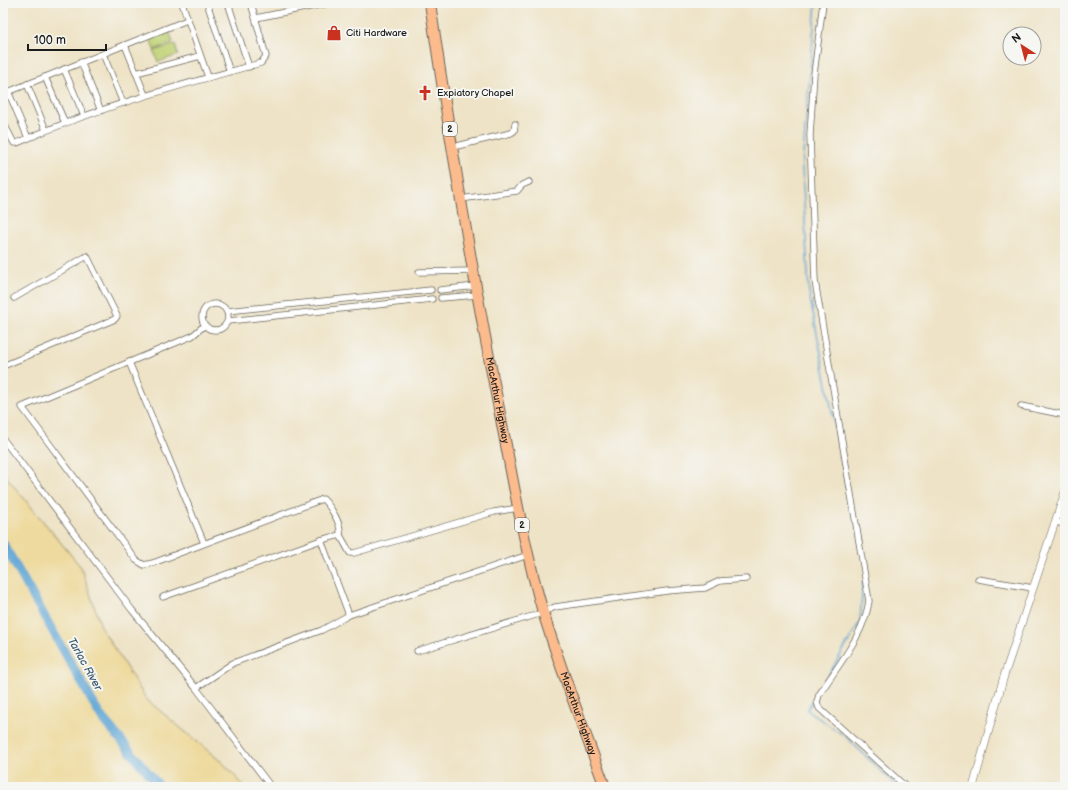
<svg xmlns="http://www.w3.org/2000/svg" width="1068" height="790" viewBox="0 0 1068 790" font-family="'Balsamiq Sans',sans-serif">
	<rect width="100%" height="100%" fill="#f6f6f2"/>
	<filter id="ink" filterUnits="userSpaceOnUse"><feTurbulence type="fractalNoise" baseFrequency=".025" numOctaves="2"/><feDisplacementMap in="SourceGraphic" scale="8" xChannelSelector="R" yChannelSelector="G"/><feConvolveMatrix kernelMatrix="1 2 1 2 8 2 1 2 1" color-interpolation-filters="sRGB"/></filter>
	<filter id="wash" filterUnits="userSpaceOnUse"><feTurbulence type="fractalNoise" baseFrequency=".012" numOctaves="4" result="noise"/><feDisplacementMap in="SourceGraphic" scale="16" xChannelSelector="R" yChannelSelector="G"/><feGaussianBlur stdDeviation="0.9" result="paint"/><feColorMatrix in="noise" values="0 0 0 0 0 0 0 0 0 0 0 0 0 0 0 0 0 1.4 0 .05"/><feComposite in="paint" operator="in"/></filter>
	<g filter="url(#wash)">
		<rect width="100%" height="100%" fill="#eee3c6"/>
		<g fill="#c0d173" stroke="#6e7648">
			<path d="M 169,31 L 173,42 L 154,50 L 150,38 Z"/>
			<path d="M 175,44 L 178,55 L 158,62 L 154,51 Z"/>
		</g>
		<path fill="#eeda9e" stroke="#857b5d" d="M 3,473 L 81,567 L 102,629 L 147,700 L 224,764 L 245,787 L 3,787 Z"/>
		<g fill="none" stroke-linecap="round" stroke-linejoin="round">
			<g stroke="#5da4d3" stroke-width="1.5">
				<path d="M 816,3 L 802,167 L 809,292 L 850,504"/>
				<path d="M 822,686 L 860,622 L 863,581"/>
				<path d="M 816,695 L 807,710 L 846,737 L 898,787"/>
			</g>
			<path stroke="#5da4d3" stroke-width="9" d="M 3,543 L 100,715 L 160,787"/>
		</g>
	</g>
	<g filter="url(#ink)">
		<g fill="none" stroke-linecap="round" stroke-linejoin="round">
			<g stroke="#666258" stroke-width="7">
				<g id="minor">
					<path d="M 182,3 L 208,77"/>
					<path d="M 207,3 L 230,72"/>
					<path d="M 228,3 L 249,67"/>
					<path d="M 823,3 L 814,74 L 810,135 L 815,281 L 869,601 C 864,636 837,666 819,695 L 817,702 L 819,708 L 906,787"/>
					<path d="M 256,18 L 329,3"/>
					<path d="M 125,45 L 145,95"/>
					<path d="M 103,54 L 123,103"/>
					<path d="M 81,62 L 101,111"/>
					<path d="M 64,69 L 84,116"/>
					<path d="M 136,73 L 200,56"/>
					<path d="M 45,77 L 65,123"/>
					<path d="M 27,84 L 46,130"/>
					<path d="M 8,91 L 28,138"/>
					<path d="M 3,94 L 187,20"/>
					<path d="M 3,122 L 14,143 L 17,143 C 95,108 178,86 261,63 L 266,56 L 251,3"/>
					<path d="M 453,147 L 511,133 L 514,131 L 515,124"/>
					<path d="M 461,199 L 517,191 L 522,185 L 529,182"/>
					<path d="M 419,272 L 473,271"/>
					<path d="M 440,290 L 476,286"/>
					<path d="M 441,298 L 477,295"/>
					<circle cx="215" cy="317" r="13"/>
					<path d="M 227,311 L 431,290"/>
					<path d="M 228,321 L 432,299"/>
					<path d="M 205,325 L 192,336 L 22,407 L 136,560 L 144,565 L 153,563 L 323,499 C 330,506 342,524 340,535"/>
					<path d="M 129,362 L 204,543"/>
					<path d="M 3,366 L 115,319 L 117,316 L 87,256 L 14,298"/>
					<path d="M 1021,406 L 1065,415"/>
					<path d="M 3,439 L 132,610 L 196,688 L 271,787"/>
					<path d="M 1056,522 L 1065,524"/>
					<path d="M 321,540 L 340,535 L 350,553 L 354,553 L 494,512 L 518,508"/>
					<path d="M 978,579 L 1033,588"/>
					<path d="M 163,597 L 321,540 L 349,615"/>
					<path d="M 417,651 L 539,614 L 555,607 L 667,591 L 705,588 L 720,581 L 746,579"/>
					<path d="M 196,688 L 233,663 L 322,630 L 349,615 L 528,555"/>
				</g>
			</g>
			<g stroke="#666258" stroke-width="8">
				<path id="tertiary" d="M 973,787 L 1004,676 L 1065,492"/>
			</g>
			<g stroke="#666258" stroke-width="12">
				<g id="trunk">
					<path id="s1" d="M 430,3 C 450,140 473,278 500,414 C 513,480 524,547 543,612 C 561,671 584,729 605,787"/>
				</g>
			</g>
			<use href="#minor" stroke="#fff" stroke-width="5.5"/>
			<use href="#tertiary" stroke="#fff" stroke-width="7"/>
			<use href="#trunk" stroke="#fbbb8d" stroke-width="10"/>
		</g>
	</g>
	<defs>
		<g id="shop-bare" transform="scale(1.2)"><path d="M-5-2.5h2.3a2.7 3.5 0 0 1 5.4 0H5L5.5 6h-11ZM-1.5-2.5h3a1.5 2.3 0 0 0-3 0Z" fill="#c8321e" stroke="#f6f6f2" stroke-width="2.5" paint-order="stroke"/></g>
		<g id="church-bare" transform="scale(1.2)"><path d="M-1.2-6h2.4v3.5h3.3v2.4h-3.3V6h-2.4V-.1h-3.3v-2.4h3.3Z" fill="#c8321e" stroke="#f6f6f2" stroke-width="2.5" paint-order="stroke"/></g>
	</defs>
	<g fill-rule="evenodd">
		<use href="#shop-bare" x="334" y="33"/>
		<use href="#church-bare" x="425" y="93"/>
	</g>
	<g text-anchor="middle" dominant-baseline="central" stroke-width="4" stroke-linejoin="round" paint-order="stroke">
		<g fill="#f6f6f2" stroke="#5d5d5c" stroke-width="1">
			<rect x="443" y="122" width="14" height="14" rx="3"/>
			<rect x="515" y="518" width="14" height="14" rx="3"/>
		</g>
		<g font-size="9" font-weight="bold" fill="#1c1c1c">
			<text x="450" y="129">2</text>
			<text x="522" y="525">2</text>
		</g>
		<g font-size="10" fill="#1c1c1c" stroke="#f6f6f2" text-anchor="start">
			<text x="346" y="33">Citi Hardware</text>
			<text x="437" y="93">Expiatory Chapel</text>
		</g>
		<g font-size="10" fill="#1c1c1c" stroke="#f6f6f2">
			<text stroke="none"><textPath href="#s1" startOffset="403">MacArthur Highway</textPath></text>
			<text stroke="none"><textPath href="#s1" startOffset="727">MacArthur Highway</textPath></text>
		</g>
		<g font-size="11" font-style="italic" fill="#39596e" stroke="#f6f6f2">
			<text transform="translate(85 664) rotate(61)">Tarlac River</text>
		</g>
	</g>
	<rect width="1068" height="790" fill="none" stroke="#f6f6f2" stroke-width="16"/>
	<g transform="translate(1022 46) rotate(324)"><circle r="19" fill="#f6f6f2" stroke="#9f9f9c"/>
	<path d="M0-3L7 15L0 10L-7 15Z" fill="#c8321e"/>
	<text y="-6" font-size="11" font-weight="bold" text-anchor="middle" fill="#1c1c1c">N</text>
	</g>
	<path d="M28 44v6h78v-6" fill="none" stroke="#1c1c1c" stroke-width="2"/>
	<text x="34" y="44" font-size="12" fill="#1c1c1c" stroke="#f6f6f2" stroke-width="3" paint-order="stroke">100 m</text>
</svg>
